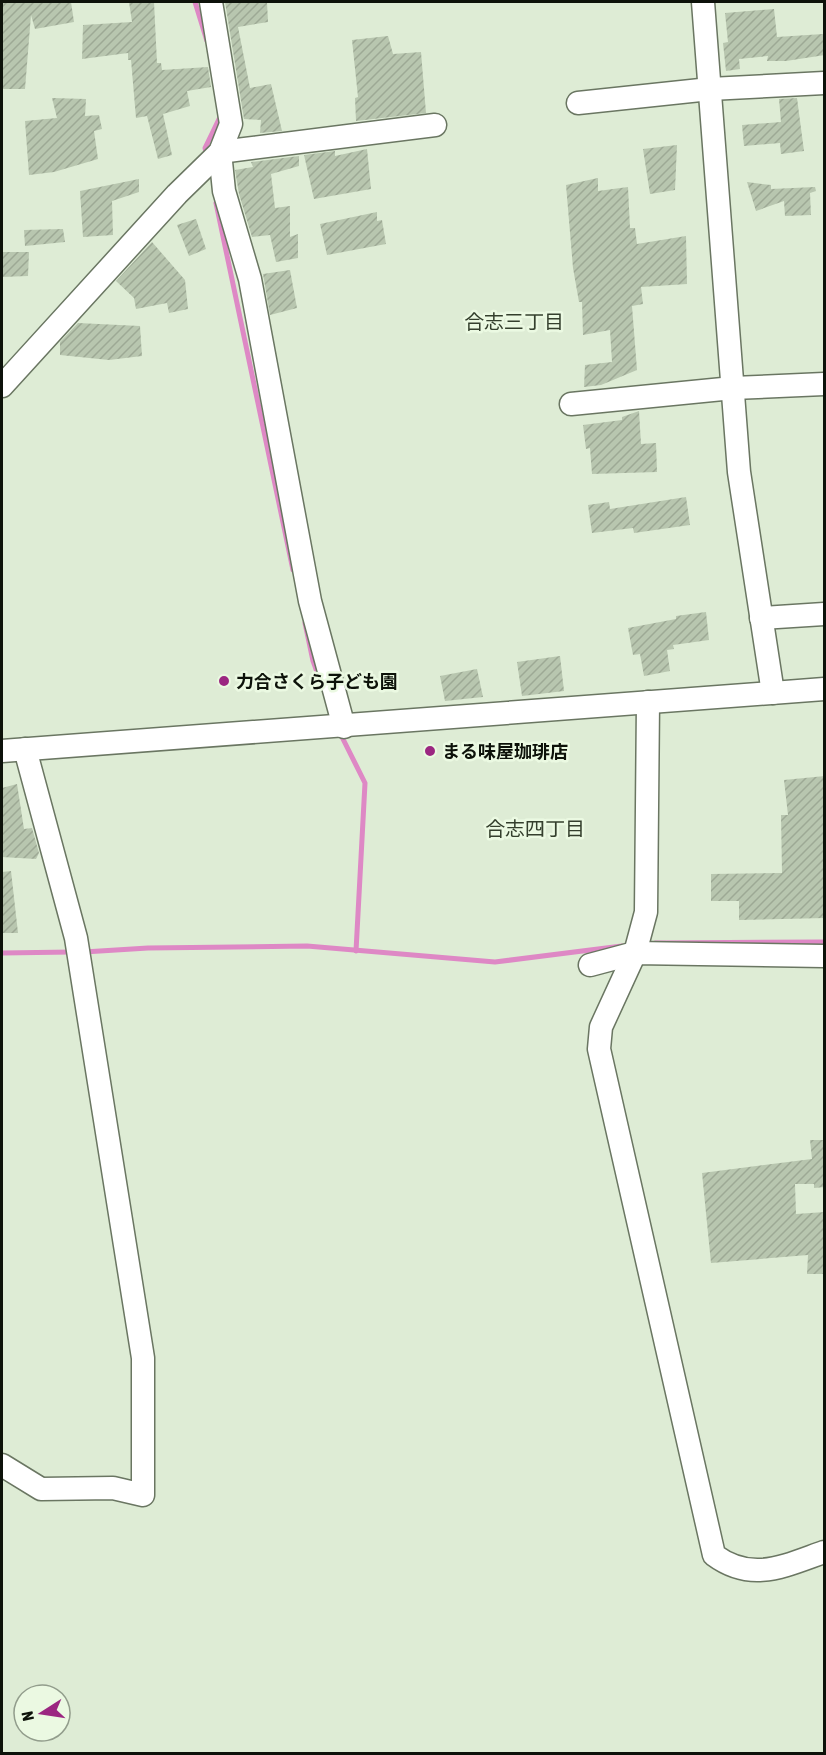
<svg xmlns="http://www.w3.org/2000/svg" width="826" height="1755" viewBox="0 0 826 1755" font-family="'Asap Condensed','Noto Sans JP',sans-serif">
	<defs>
		<pattern id="building-hatch" width="6" height="6" patternUnits="userSpaceOnUse" patternTransform="scale(1.5)"><rect width="6" height="6" fill="#b8c6af"/><path d="M-1 1l2-2M0 6l6-6M5 7l2-2" fill="none" stroke="#9da995"/></pattern>
	</defs>
	<rect width="100%" height="100%" fill="#deecd5"/>
	<g fill="none" stroke-linecap="round" stroke-linejoin="round">
		<g stroke="#de88c5" stroke-width="5">
			<path d="M 195,2 L 207,41"/>
			<path d="M 207,156 L 205,148 L 221,115"/>
			<path d="M 216,203 L 293,570"/>
			<path d="M 305,623 L 313,661 L 321,683"/>
			<path d="M 339,731 L 365,783 L 356,951"/>
			<path d="M 655,943 L 824,942"/>
			<path d="M 84,952 L 148,948 L 307,946 L 495,962 L 622,946"/>
			<path d="M 2,953 L 72,952"/>
		</g>
	</g>
	<g fill="url(#building-hatch)">
		<path d="M 2,2 L 71,2 L 74,22 L 35,29 L 31,15 L 25,89 L 2,89 Z"/>
		<path d="M 129,2 L 154,2 L 157,63 L 161,63 L 162,70 L 208,67 L 211,87 L 187,91 L 190,106 L 163,114 L 172,155 L 158,159 L 147,116 L 136,118 L 131,60 L 128,60 L 128,53 L 82,59 L 83,25 L 132,22 Z"/>
		<path d="M 225,2 L 267,2 L 268,22 L 238,27 L 250,88 L 271,84 L 282,131 L 260,133 L 261,120 L 244,119 Z"/>
		<path d="M 774,9 L 777,37 L 823,34 L 825,55 L 786,61 L 767,61 L 768,56 L 739,59 L 740,69 L 726,71 L 723,43 L 728,42 L 725,13 Z"/>
		<path d="M 388,36 L 393,54 L 421,52 L 426,113 L 356,121 L 355,98 L 358,97 L 352,40 Z"/>
		<path d="M 52,98 L 86,99 L 85,116 L 99,115 L 102,129 L 94,131 L 98,159 L 54,172 L 29,175 L 25,121 L 57,118 Z"/>
		<path d="M 797,98 L 804,151 L 781,154 L 780,143 L 744,146 L 742,125 L 781,122 L 779,99 Z"/>
		<path d="M 677,145 L 675,190 L 650,194 L 643,149 Z"/>
		<path d="M 367,149 L 371,189 L 314,199 L 304,155 L 335,151 L 335,156 Z"/>
		<path d="M 299,156 L 299,166 L 271,174 L 275,208 L 290,206 L 290,237 L 298,234 L 298,258 L 276,262 L 270,235 L 252,237 L 239,194 L 235,170 L 253,167 L 251,162 Z"/>
		<path d="M 598,178 L 598,191 L 628,187 L 630,228 L 635,228 L 637,244 L 686,236 L 687,284 L 641,287 L 643,304 L 632,306 L 637,370 L 601,385 L 584,387 L 585,365 L 612,362 L 610,330 L 583,335 L 582,302 L 579,302 L 573,268 L 566,185 Z"/>
		<path d="M 139,179 L 139,192 L 112,201 L 113,235 L 83,237 L 80,191 Z"/>
		<path d="M 747,182 L 771,185 L 771,189 L 815,187 L 816,191 L 810,193 L 811,215 L 785,216 L 784,201 L 756,211 Z"/>
		<path d="M 377,212 L 377,221 L 382,220 L 386,244 L 327,255 L 320,224 Z"/>
		<path d="M 196,219 L 206,249 L 189,256 L 177,225 Z"/>
		<path d="M 63,229 L 65,242 L 25,246 L 24,230 Z"/>
		<path d="M 152,242 L 185,280 L 188,309 L 169,313 L 167,303 L 136,309 L 134,298 L 116,281 Z"/>
		<path d="M 2,252 L 29,252 L 28,276 L 2,277 Z"/>
		<path d="M 290,270 L 297,308 L 270,315 L 263,274 Z"/>
		<path d="M 78,323 L 140,326 L 142,356 L 109,360 L 60,355 L 60,342 Z"/>
		<path d="M 639,411 L 641,444 L 656,443 L 657,472 L 592,474 L 590,448 L 586,449 L 583,425 L 622,420 L 622,417 Z"/>
		<path d="M 686,497 L 690,525 L 634,533 L 633,528 L 592,533 L 588,505 L 609,502 L 610,509 Z"/>
		<path d="M 706,612 L 709,640 L 673,645 L 674,649 L 667,650 L 670,671 L 644,676 L 640,654 L 633,655 L 628,628 L 676,619 L 676,616 Z"/>
		<path d="M 560,656 L 564,691 L 522,696 L 517,662 Z"/>
		<path d="M 477,669 L 483,697 L 445,701 L 440,676 Z"/>
		<path d="M 825,776 L 825,918 L 739,920 L 739,901 L 711,901 L 711,874 L 782,873 L 781,815 L 788,815 L 784,780 Z"/>
		<path d="M 17,784 L 24,829 L 32,828 L 39,853 L 36,859 L 2,857 L 2,788 Z"/>
		<path d="M 11,871 L 18,933 L 2,933 L 2,872 Z"/>
		<path d="M 810,1140 L 825,1140 L 825,1187 L 814,1188 L 814,1184 L 795,1184 L 796,1214 L 825,1212 L 825,1274 L 807,1274 L 808,1255 L 711,1263 L 702,1173 L 812,1159 Z"/>
	</g>
	<g fill="none" stroke-linecap="round" stroke-linejoin="round">
		<g stroke="#6a7662" stroke-width="25">
			<g id="minor">
				<path d="M 703,2 L 739,472 L 773,693"/>
				<path d="M 578,103 L 710,89 L 824,83"/>
				<path d="M 220,152 L 224,191 L 250,279 L 310,601 L 344,727"/>
				<path d="M 220,152 L 435,125"/>
				<path d="M 2,386 L 177,194 L 220,152 L 231,124 L 211,2"/>
				<path d="M 571,404 L 733,388 L 824,384"/>
				<path d="M 761,618 L 824,614"/>
				<path d="M 648,702 L 646,912 L 635,953 L 601,1027 L 599,1049 L 714,1555 C 752,1583 784,1566 824,1552"/>
				<path d="M 2,751 L 824,689"/>
				<path d="M 590,965 L 635,953 L 824,956"/>
				<path d="M 2,1465 L 41,1489 L 113,1488 L 143,1495 L 143,1358 L 76,938 L 25,749"/>
			</g>
		</g>
		<use href="#minor" stroke="#fff" stroke-width="22"/>
	</g>
	<g fill="#9b2681" stroke="#ebf9e2" stroke-width="2">
		<circle cx="224" cy="681" r="6"/>
		<circle cx="430" cy="751" r="6"/>
	</g>
	<g text-anchor="middle" dominant-baseline="central" stroke-width="5" stroke-linejoin="round" paint-order="stroke">
		<g font-size="18" font-weight="bold" fill="#0d120a" stroke="#ebf9e2" text-anchor="start">
			<text x="236" y="681">力合さくら子ども園</text>
			<text x="442" y="751">まる味屋珈琲店</text>
		</g>
		<g font-size="20" fill="#343f2d" stroke="#ebf9e2">
			<text x="514" y="321">合志三丁目</text>
			<text x="535" y="828">合志四丁目</text>
		</g>
	</g>
	<rect width="826" height="1755" fill="none" stroke="#0d120a" stroke-width="6"/>
	<g transform="translate(42 1713) rotate(258)"><circle r="28" fill="#ebf9e2" stroke="#929d8c" stroke-width="1.5"/>
	<path d="M0-4.5L10 22L0 15L-10 22Z" fill="#9b2681"/>
	<text y="-9" font-size="16" font-weight="bold" text-anchor="middle" fill="#0d120a">N</text>
	</g>
</svg>
